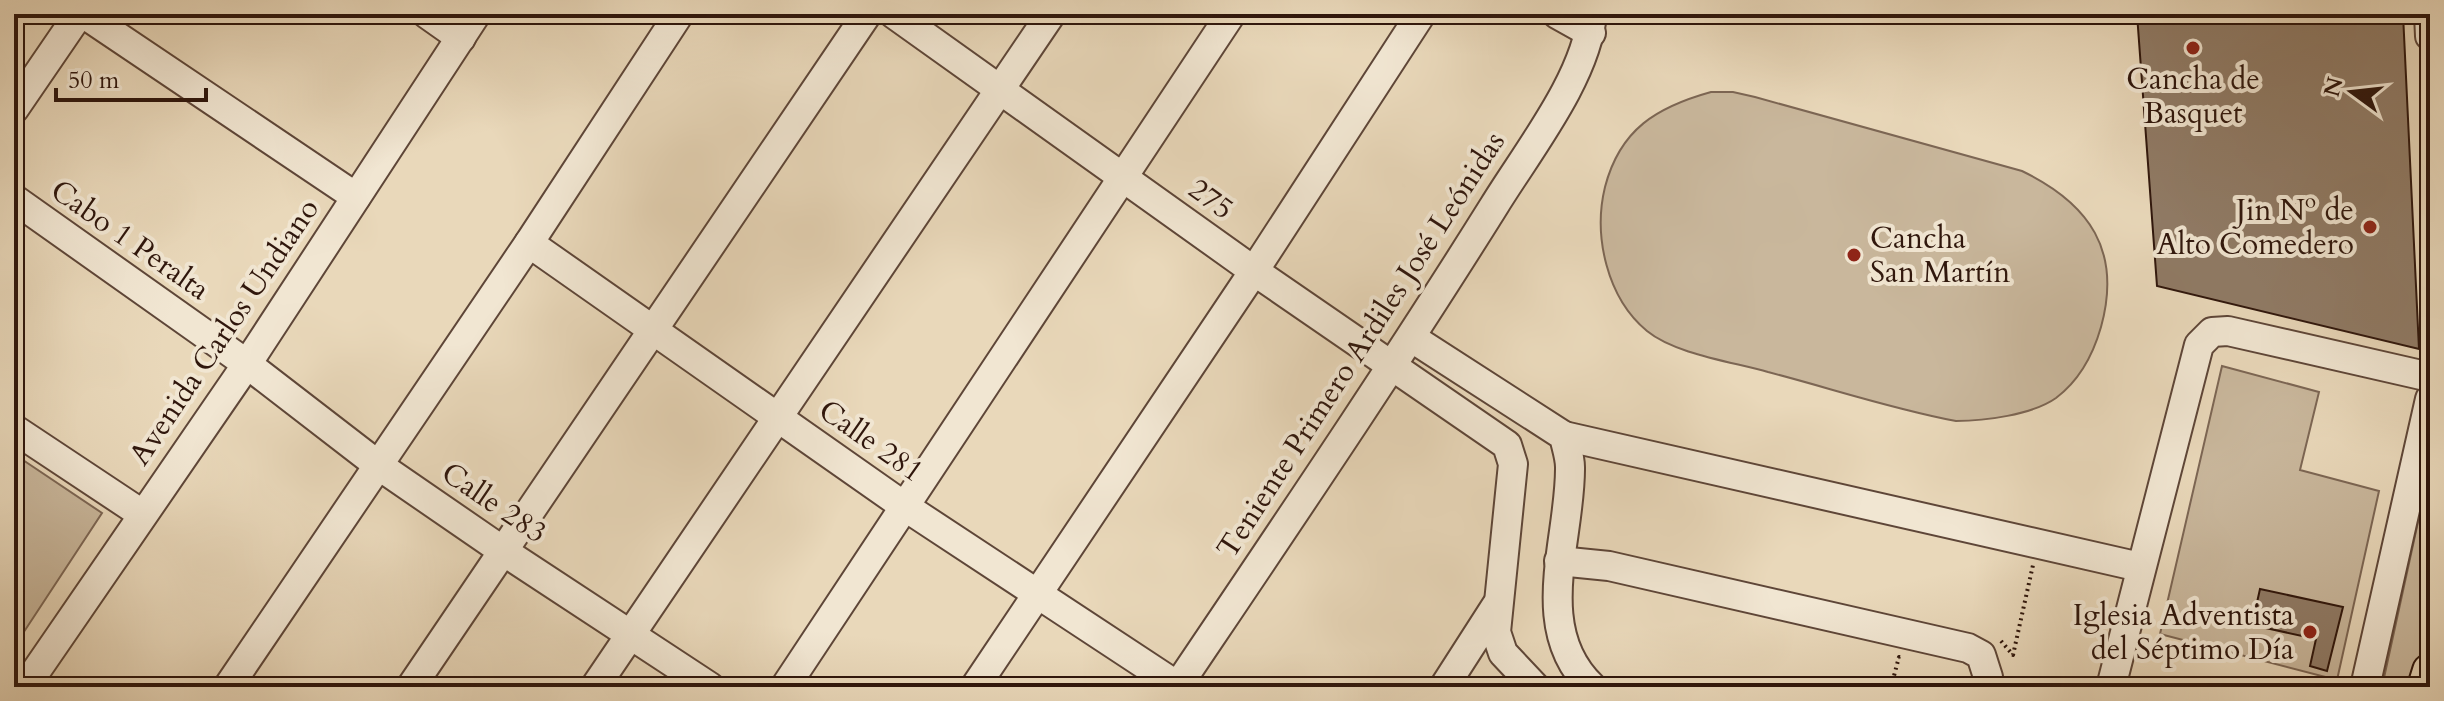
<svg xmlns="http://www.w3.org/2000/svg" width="2444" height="701" viewBox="0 0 2444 701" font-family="Cardo,serif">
	<rect width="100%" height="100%" fill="#e9d8ba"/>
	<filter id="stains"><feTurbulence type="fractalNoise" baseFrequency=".0025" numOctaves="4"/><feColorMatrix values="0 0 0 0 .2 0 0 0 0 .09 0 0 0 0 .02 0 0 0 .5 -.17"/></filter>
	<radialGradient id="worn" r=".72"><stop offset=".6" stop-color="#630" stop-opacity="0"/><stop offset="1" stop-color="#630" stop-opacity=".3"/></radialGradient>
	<g fill="#c9b79c" stroke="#7c6654" stroke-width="2">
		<path d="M 1711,92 L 1733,92 L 1755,97 L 2022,171 C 2090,204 2122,251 2101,327 C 2093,355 2080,380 2056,398 C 2032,415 1984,421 1956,421 C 1892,409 1830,388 1768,372 C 1733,362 1675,354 1647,331 C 1607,298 1593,236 1605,187 C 1620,129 1657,107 1711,92 Z"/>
		<path d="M 2222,366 L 2319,392 L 2300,470 L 2379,491 L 2337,680 L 2160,634 Z"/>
		<path d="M 14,454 L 102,513 L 14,647 Z"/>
		<path d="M 2430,467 L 2430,632 L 2415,687 L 2382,687 Z"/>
	</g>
	<g fill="#907b66" stroke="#2f160c" stroke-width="2">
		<path d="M 2137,14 L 2403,14 L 2419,349 L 2157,286 Z"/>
		<path d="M 2260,589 L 2343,607 L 2327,671 L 2310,666 L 2316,639 L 2252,625 Z"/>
	</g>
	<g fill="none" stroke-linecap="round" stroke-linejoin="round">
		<g stroke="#5e4638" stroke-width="32">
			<g id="minor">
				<path d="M 84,14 L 356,197"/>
				<path d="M 427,14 L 461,38"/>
				<path d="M 894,14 L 1254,271 L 1507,445 L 1513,464 L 1496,632 L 1503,653 L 1535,687"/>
				<path d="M 1557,14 L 1591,33"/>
				<path d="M 2429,14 L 2430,36"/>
				<path d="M 14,109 L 79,14"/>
				<path d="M 14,199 L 247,364 L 378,465 L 503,551 L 710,687"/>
				<path d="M 529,243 L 904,506 L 1179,687"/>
				<path d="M 1412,338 L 1564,436 C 1566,446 1570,457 1570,467 C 1571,539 1530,628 1592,687"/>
				<path d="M 14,429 L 142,514"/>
				<path d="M 1564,436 L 2140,567"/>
				<path d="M 1559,561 L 1609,566 L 1968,648 L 1981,655 L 1988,677 L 1986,687"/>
				<path d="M 25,687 L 247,364 L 476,14"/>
				<path d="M 228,687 L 529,243 L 679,14"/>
				<path d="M 411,687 L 867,14"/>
				<path d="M 595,687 L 1051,14"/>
				<path d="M 785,687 L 1231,14"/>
				<path d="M 975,687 L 1254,271 L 1421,14"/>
				<path d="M 1177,687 C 1284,528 1392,369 1494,206 C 1527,152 1587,77 1592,14"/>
				<path d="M 1444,687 L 1496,606"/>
				<path d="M 2111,687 L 2199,345 L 2212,332 L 2228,331 L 2430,377"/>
				<path d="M 2365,687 L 2430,399"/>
			</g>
		</g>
		<g stroke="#2f160c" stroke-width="38">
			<path id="major" d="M 2425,687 L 2430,671"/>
		</g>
		<g stroke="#2f160c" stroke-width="4" stroke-dasharray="2 4" stroke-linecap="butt">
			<path d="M 2001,641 L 2013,655 L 2033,565"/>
			<path d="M 1891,687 L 1899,657 L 1902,658"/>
		</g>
		<use href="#minor" stroke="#f1e6d2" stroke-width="28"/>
		<use href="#major" stroke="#e9d8ba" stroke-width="34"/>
	</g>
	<g fill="#8f2418" stroke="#f1e6d2" stroke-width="3">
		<circle cx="2193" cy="48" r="8"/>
		<circle cx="2370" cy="227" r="8"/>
		<circle cx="1854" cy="255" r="8"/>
		<circle cx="2310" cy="632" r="8"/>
	</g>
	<g text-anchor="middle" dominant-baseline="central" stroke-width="8" stroke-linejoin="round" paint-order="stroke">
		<g font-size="30" fill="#2f160c" stroke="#f1e6d2" text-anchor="end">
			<text x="2193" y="79" text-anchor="middle">Cancha de<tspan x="2193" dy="34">Basquet</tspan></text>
			<text x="2354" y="210">Jin Nº de<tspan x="2354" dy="34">Alto Comedero</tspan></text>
			<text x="1870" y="238" text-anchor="start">Cancha<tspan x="1870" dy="34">San Martín</tspan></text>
			<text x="2294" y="615">Iglesia Adventista<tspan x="2294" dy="34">del Séptimo Día</tspan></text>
		</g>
		<g font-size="30" fill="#2f160c" stroke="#f1e6d2">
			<text transform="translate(1211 199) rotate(36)">275</text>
			<text transform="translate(130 240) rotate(35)">Cabo 1 Peralta</text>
			<text transform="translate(224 332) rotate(-56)">Avenida Carlos Undiano</text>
			<text transform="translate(1361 345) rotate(-57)">Teniente Primero Ardiles José Leónidas</text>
			<text transform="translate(871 441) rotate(35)">Calle 281</text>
			<text transform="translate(494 503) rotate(34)">Calle 283</text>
		</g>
	</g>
	<rect width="2444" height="701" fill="none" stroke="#e9d8ba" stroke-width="48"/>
	<rect x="16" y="16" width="2412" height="669" fill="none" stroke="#2f160c" stroke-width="4"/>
	<rect x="24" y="24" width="2396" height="653" fill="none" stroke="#2f160c" stroke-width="2"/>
	<g transform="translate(2352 92) rotate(285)" stroke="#f1e6d2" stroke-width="6" paint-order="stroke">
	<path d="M0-6L14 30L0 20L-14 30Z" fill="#2f160c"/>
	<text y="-12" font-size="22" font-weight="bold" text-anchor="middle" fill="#2f160c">N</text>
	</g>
	<path d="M56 88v12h150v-12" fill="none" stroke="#2f160c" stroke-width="4"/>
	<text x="68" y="88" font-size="24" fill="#2f160c" stroke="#f1e6d2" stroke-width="6" paint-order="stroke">50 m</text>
	<rect width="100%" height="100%" filter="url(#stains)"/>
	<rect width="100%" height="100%" fill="url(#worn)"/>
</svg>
